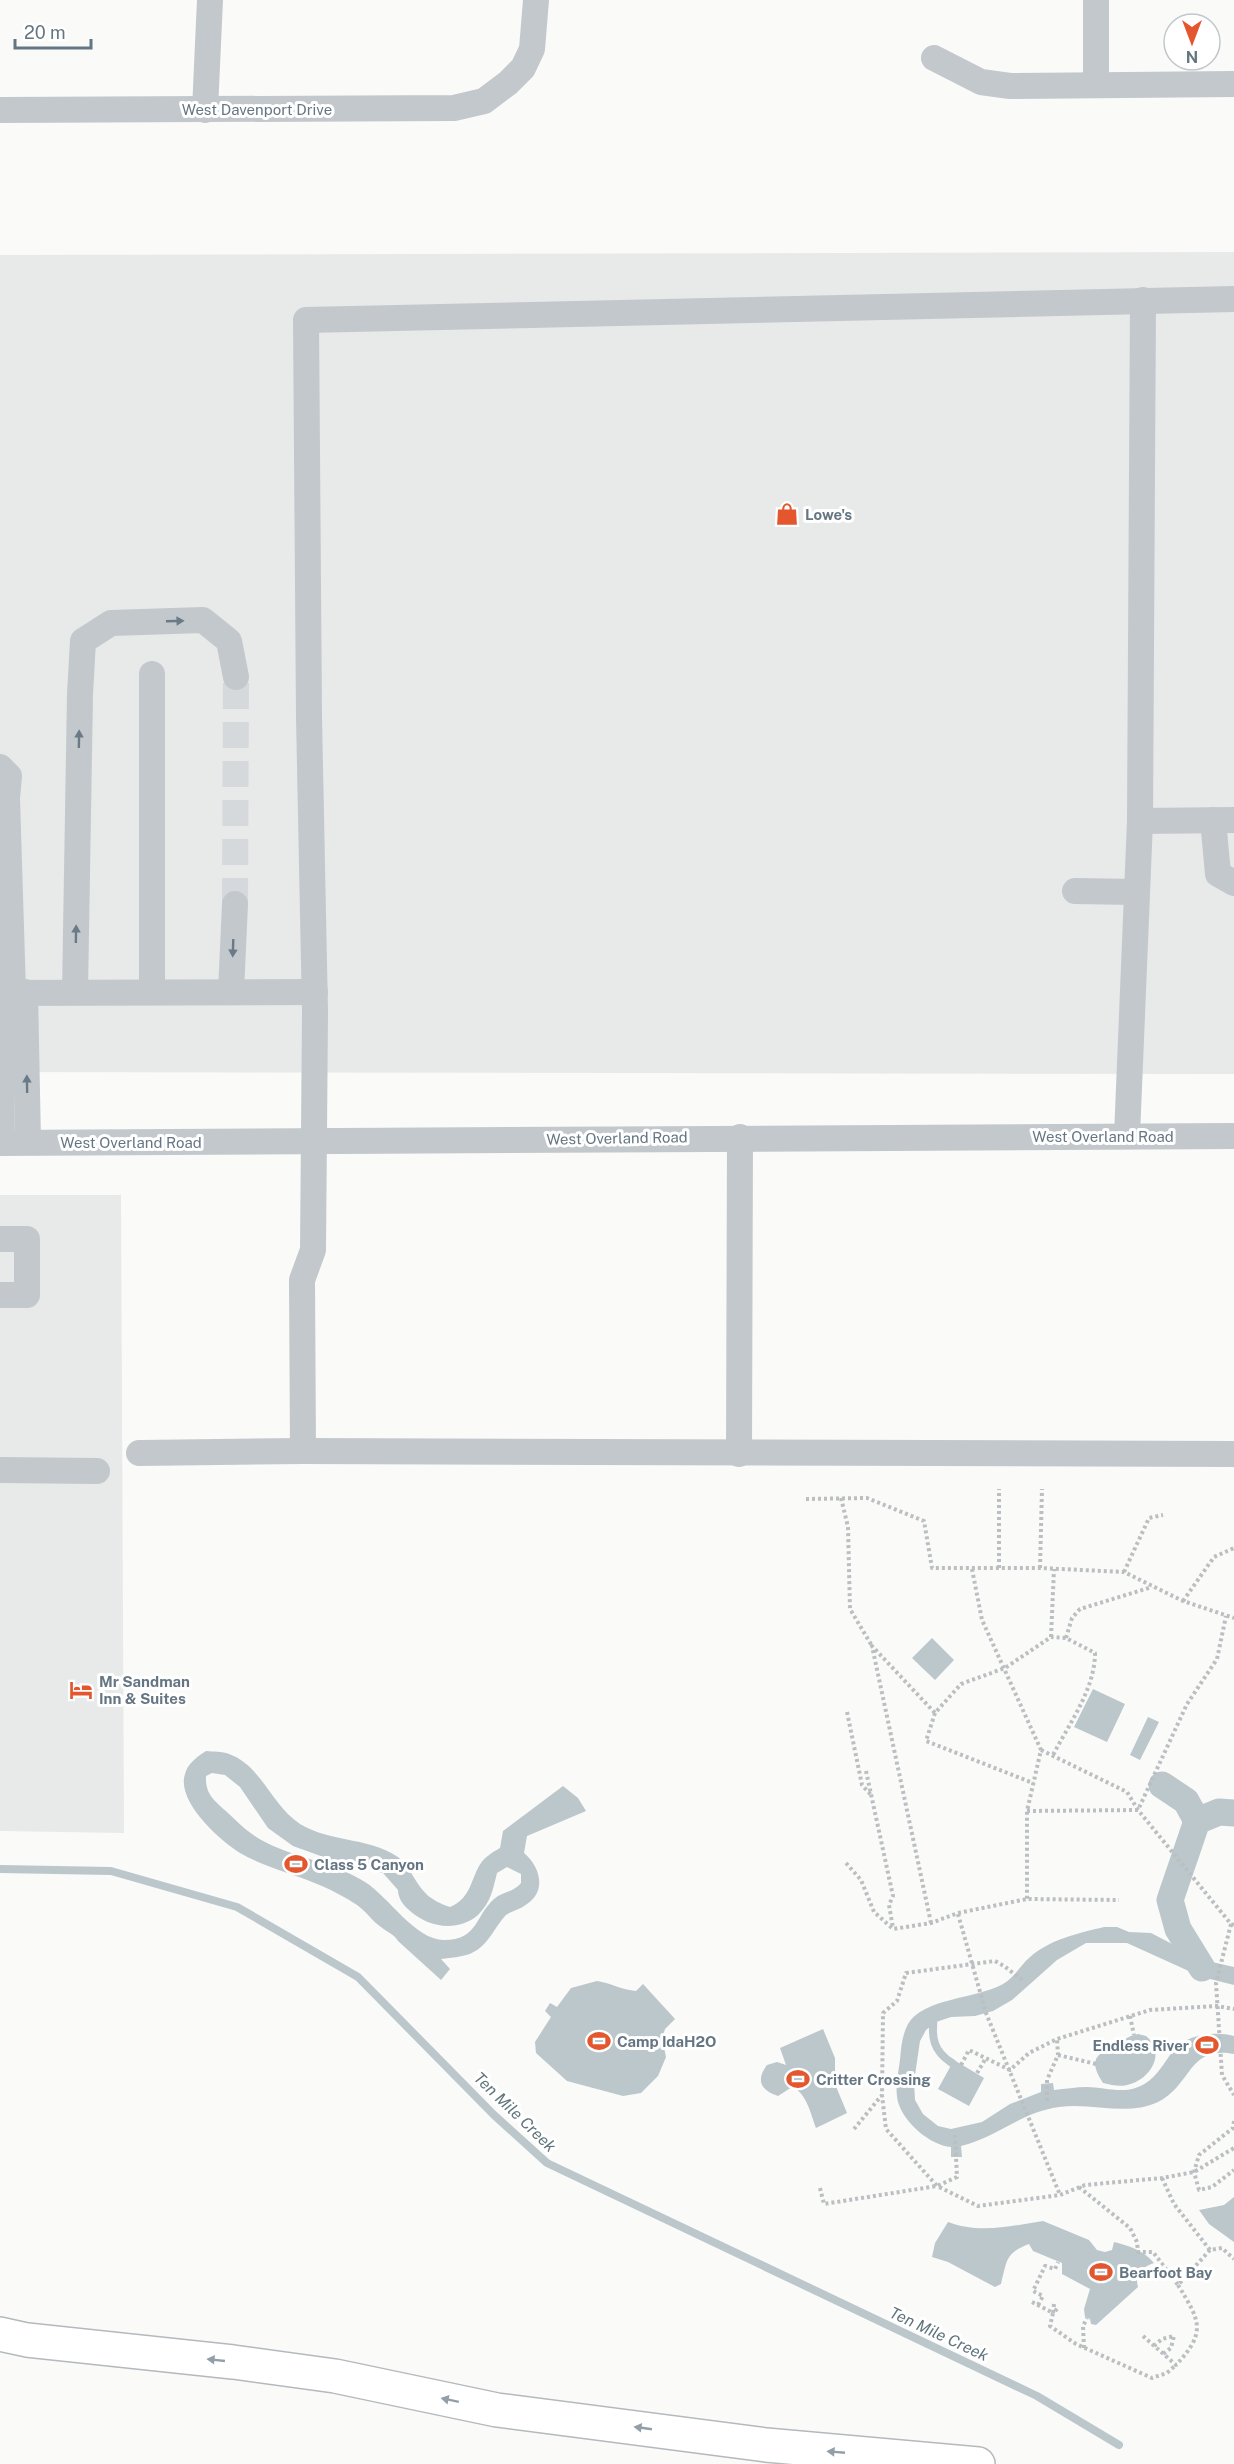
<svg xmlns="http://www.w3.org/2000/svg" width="1234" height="2464" viewBox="0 0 1234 2464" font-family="'Public Sans',sans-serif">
	<rect width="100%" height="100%" fill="#fafaf8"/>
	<g fill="#e8e9e9">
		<path d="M 1234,252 L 1234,1074 L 0,1072 L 0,255 Z"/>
		<path d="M 0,1195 L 121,1195 L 124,1833 L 0,1831 Z"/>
	</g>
	<g fill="#bbc7cb" fill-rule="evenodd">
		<path d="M 932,1638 L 954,1660 L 935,1680 L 912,1658 Z"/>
		<path d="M 1093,1689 L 1125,1704 L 1107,1742 L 1074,1727 Z"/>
		<path d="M 1148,1717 L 1159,1722 L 1140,1760 L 1130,1755 Z"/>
		<path d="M 206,1751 C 213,1752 222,1751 229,1754 C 262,1766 271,1805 300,1824 C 331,1843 375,1837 403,1861 C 407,1864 410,1871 413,1876 C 424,1894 430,1900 450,1907 C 469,1899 470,1884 478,1868 C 483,1858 491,1853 500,1848 L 503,1831 L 563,1786 L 578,1798 L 586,1811 L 527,1836 L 524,1853 C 540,1866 547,1891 527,1904 C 521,1909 512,1911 506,1915 C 501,1920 496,1928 492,1934 C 477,1956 466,1956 441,1959 L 450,1969 L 441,1980 L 398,1941 C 393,1933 388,1933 381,1927 C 372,1921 366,1911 357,1905 C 345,1897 330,1889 317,1884 C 291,1873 264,1867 240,1853 C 219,1840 176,1801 185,1774 C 188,1763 197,1757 206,1751 ZM 212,1773 L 225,1775 L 240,1787 L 268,1828 L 293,1846 L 329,1859 L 383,1873 L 398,1890 C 398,1898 403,1905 409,1910 C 427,1927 457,1933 478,1915 C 491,1902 493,1889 497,1873 L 507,1867 L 521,1874 L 521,1883 C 514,1892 502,1892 494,1899 C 475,1916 478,1940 444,1940 C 415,1940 389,1897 365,1882 C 331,1860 282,1856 252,1834 C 243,1828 236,1820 228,1813 C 215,1801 205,1795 206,1776 Z"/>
		<path d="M 1104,1927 L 1117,1927 L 1129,1932 L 1151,1933 L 1203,1960 L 1234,1967 L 1234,1985 L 1202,1977 L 1127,1943 L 1086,1943 L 1057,1960 L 1012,2000 L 993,2011 L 975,2016 L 951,2017 L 936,2022 L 926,2030 L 920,2041 L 914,2082 L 915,2100 L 923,2114 L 938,2126 L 951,2129 L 982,2122 L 1010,2104 L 1041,2092 L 1041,2084 L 1053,2083 L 1054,2090 C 1065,2089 1076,2087 1087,2087 C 1103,2087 1122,2094 1138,2087 C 1155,2081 1163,2064 1173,2051 C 1186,2034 1215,2031 1234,2036 L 1234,2054 C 1188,2045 1192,2085 1158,2102 C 1126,2117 1093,2102 1059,2107 C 1019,2113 998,2137 961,2146 L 962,2157 L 951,2157 L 951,2147 C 930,2145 906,2124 899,2105 C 894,2091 898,2075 900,2060 C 901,2048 902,2035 908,2024 C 923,1998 976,1999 1003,1984 C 1014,1978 1020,1966 1029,1958 C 1048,1940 1079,1933 1104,1927 Z"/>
		<path d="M 597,1981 C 611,1983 622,1990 636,1991 L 643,1984 L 675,2019 L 665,2029 L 662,2038 L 666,2057 L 658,2076 L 641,2093 L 623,2096 L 567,2081 L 536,2053 L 535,2042 L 551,2017 L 545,2011 L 550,2003 L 557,2007 L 571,1988 Z"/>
		<path d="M 823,2029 L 835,2058 L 835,2084 L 847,2113 L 816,2128 C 811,2114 806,2092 792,2087 L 778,2096 C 760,2090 756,2080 767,2065 L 777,2062 L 786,2065 L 780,2048 Z"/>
		<path d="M 1138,2034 L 1146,2036 C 1167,2053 1150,2080 1127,2085 C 1119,2087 1112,2085 1103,2083 C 1085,2055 1101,2054 1121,2042 C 1128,2037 1130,2036 1138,2034 Z"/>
		<path d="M 954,2060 L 984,2078 L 969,2106 L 938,2089 Z"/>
		<path d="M 1234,2197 L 1234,2242 L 1209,2224 L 1199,2210 L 1224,2205 Z"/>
		<path d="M 1043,2221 L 1089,2240 L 1097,2250 L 1105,2252 L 1112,2250 L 1114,2242 C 1130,2246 1143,2250 1154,2263 C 1143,2266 1134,2275 1138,2287 L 1096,2325 L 1091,2324 L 1090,2319 L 1085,2317 L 1084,2309 L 1090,2289 L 1062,2274 L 1062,2263 L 1033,2251 L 1029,2244 C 1005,2253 1007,2261 1001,2284 L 995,2287 L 948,2262 L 932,2257 L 935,2243 L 948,2222 C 979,2234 1011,2226 1043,2221 Z"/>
	</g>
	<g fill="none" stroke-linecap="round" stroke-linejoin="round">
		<g stroke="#bbc7cb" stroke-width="8">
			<path d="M 0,1869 L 111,1871 L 237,1907 L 358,1977 L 494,2115 L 547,2163 L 1037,2396 L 1119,2445"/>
			<path d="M 934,2016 C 931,2037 933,2051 952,2063"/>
		</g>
		<g stroke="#bbc7cb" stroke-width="27">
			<path d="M 1162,1785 L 1186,1801 L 1197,1821"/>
			<path d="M 1202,1968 L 1178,1929 L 1170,1900 L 1197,1821 L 1219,1812 L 1234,1813"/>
		</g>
		<path stroke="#d5d9db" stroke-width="26" stroke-dasharray="26 13" stroke-linecap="butt" d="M 235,904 L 236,677"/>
		<g stroke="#b4b9bd" stroke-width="36">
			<path id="highway" d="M 0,2334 L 27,2340 L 233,2362 L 335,2376 L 497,2410 L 766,2445 L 978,2464"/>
		</g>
		<g stroke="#bbbfc2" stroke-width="4" stroke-dasharray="3 3" stroke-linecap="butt">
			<path d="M 841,1498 L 848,1527 L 850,1609 L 872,1646"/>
			<path d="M 806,1499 L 867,1498 L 924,1521 L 932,1568 L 1040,1568 L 1124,1572 L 1183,1601 L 1234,1618"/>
			<path d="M 999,1568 L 999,1489"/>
			<path d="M 1040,1568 L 1042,1489"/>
			<path d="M 972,1569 L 982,1620 L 1041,1750 L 1027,1811 L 1027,1899"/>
			<path d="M 1124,1572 L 1149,1518 L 1163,1515"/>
			<path d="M 1183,1601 L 1214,1557 L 1234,1548"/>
			<path d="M 1051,1637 L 1054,1569"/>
			<path d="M 1066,1638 L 1072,1618 L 1080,1609 L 1152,1587"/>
			<path d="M 847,1712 L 862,1785 L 872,1796"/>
			<path d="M 935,1713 L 926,1741 L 1033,1783"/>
			<path d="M 1041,1750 L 1127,1792 L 1138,1810 L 1231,1924 L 1234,1925"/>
			<path d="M 866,1771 L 893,1896 L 889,1905 L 893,1928"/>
			<path d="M 1027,1811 L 1138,1810 L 1187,1704 L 1217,1659 L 1226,1616"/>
			<path d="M 846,1863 L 861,1880 L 874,1912 L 893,1929 L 931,1923 L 958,1913 L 1027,1899 L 1119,1900"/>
			<path d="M 958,1914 L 986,2013 L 1060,2195"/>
			<path d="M 931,1923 L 872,1646 L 935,1713 L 961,1684 L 1005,1668 L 1051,1637 L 1066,1638 L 1095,1653 C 1095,1689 1069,1724 1053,1755"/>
			<path d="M 1231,1924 L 1216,1983 L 1222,2075 L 1234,2095"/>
			<path d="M 1022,1980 L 1004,1966 L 995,1961 L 906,1973 L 897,2001 L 883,2013 L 882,2095 L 886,2129 L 937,2186 L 978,2206 L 1060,2195 L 1085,2185 L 1162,2178 L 1194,2172 L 1234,2148"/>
			<path d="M 1130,2016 L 1134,2035"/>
			<path d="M 1058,2055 L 1096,2064"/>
			<path d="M 961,2065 L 969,2050 L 1010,2070 L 1029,2053 L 1057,2039 L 1150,2010 L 1217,2006 L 1234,2009"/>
			<path d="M 977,2073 L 986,2058"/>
			<path d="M 1047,2101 L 1047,2080 L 1058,2055 L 1057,2039"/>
			<path d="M 1234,2121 L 1233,2128 L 1199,2155 L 1194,2172 L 1199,2190 L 1212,2187 L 1234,2170"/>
			<path d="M 854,2129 L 882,2095"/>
			<path d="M 1162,2178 L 1174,2204 L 1210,2250 L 1222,2248 L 1234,2259"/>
			<path d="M 1079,2187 L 1130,2228 L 1137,2242 L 1138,2252 L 1153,2252 L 1178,2285 L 1210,2250"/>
			<path d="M 820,2188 L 824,2204 L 937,2186 L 957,2177 L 955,2135"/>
			<path d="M 1032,2302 L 1053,2313 L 1050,2326 L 1076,2344 L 1152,2378 L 1167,2373 L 1176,2365"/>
			<path d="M 1054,2304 L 1053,2313 L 1059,2307"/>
			<path d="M 1038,2305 L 1043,2296 L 1033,2291 L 1045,2266 L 1055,2269 L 1058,2262"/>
			<path d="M 1143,2336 L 1176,2365 C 1207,2332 1200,2321 1178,2285"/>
			<path d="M 1154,2346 L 1162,2339 L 1174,2336 L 1171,2348 L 1163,2354"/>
			<path d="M 1084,2348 L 1083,2326 L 1087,2318"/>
		</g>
		<g stroke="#c3c8cc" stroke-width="26">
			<path d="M 1096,0 L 1096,85"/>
			<path d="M 934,58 L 981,82 L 1010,86 L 1234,84"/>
			<path d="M 0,110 L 454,108 L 484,101 L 508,83 L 523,68 L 532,49 L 536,0"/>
			<path d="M 205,110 L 210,0"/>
			<path d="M 152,674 L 152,992"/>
			<path d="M 0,767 L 9,776 L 7,798 L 13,992"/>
			<path d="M 1213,820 L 1218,874 L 1234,883"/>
			<path d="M 1140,821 L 1234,820"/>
			<path d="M 1075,891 L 1137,892"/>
			<path d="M 25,992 L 28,1142"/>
			<path d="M 75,992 L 80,694 L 83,641 L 111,623 L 203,620 L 229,641 L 236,677"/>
			<path d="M 231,992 L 235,904"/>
			<path d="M 0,993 L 315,992"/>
			<path d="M 0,993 L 2,1143"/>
			<path d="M 1127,1136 L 1140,821 L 1143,300"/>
			<path d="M 0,1143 L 1234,1136"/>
			<path d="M 0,1239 L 27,1239 L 27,1295 L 0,1295"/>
			<path d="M 303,1451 L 302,1280 L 313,1250 L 315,1012 L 309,717 L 306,320 L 1234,299"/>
			<path d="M 139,1453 L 303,1451 L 1234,1454"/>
			<path d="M 739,1454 L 740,1137"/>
			<path d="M 0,1470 L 97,1471"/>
		</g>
		<use href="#highway" stroke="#fff" stroke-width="33"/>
	</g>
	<defs><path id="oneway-solid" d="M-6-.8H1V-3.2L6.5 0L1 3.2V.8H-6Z" transform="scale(1.5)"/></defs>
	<g fill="#6a7a87">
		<use href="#oneway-solid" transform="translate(175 621) rotate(-2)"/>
		<use href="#oneway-solid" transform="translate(79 739) rotate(-89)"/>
		<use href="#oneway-solid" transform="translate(76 934) rotate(-89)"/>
		<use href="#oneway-solid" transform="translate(233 948) rotate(92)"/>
		<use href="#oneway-solid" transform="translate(27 1084) rotate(-91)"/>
	</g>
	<g fill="#939fa8">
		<use href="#oneway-solid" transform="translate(216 2360) rotate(-174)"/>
		<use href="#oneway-solid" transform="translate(450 2400) rotate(-168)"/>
		<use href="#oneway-solid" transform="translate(643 2428) rotate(-172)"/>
		<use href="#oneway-solid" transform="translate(836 2452) rotate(-175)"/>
	</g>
	<defs>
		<g id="shop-bare" transform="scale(1.8)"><path d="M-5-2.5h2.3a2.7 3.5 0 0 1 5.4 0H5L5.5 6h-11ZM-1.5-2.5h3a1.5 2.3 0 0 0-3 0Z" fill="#e4572e" stroke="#fff" stroke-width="2.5" paint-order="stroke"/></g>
		<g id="hotel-bare" transform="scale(1.8)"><path d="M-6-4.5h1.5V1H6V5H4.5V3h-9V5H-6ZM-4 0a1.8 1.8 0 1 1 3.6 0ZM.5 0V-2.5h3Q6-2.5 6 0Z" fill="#e4572e" stroke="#fff" stroke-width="2.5" paint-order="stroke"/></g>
		<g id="stadium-bare" transform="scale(1.8)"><path d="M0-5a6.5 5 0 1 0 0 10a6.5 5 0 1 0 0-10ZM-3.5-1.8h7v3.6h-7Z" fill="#e4572e" stroke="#fff" stroke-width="2.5" paint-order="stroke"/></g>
	</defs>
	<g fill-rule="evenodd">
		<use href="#shop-bare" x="787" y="514"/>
		<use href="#hotel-bare" x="81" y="1690"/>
		<use href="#stadium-bare" x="296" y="1864"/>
		<use href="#stadium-bare" x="599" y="2041"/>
		<use href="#stadium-bare" x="1207" y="2045"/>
		<use href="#stadium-bare" x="798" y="2079"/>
		<use href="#stadium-bare" x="1101" y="2272"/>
	</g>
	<g text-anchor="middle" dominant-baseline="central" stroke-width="6" stroke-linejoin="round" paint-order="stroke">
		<g font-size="15" fill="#657683" stroke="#fff">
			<text x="257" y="109">West Davenport Drive</text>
			<text x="1103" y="1136">West Overland Road</text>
			<text transform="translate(617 1138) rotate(-1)">West Overland Road</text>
			<text x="131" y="1142">West Overland Road</text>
		</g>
		<g font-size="15" font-weight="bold" fill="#657683" stroke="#fff" text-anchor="start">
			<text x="805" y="514">Lowe's</text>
			<text x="99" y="1681">Mr Sandman<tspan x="99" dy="17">Inn &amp; Suites</tspan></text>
			<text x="314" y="1864">Class 5 Canyon</text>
			<text x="617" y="2041">Camp IdaH2O</text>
			<text x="1189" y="2045" text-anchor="end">Endless River</text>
			<text x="816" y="2079">Critter Crossing</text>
			<text x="1119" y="2272">Bearfoot Bay</text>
		</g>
		<g font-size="16" font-style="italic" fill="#60757c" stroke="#fff">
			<text transform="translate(515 2112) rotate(44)">Ten Mile Creek</text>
			<text transform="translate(939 2334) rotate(25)">Ten Mile Creek</text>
		</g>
	</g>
	<g transform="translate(1192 42) rotate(180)"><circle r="28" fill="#ffffff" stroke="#c1c8cd" stroke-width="1.5"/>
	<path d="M0-4.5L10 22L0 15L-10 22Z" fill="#e4572e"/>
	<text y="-9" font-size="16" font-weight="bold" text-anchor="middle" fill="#657683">N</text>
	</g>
	<path d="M15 39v9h76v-9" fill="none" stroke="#657683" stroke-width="3"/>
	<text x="24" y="39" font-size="18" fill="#657683" stroke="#ffffff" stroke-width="4.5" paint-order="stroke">20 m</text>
</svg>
